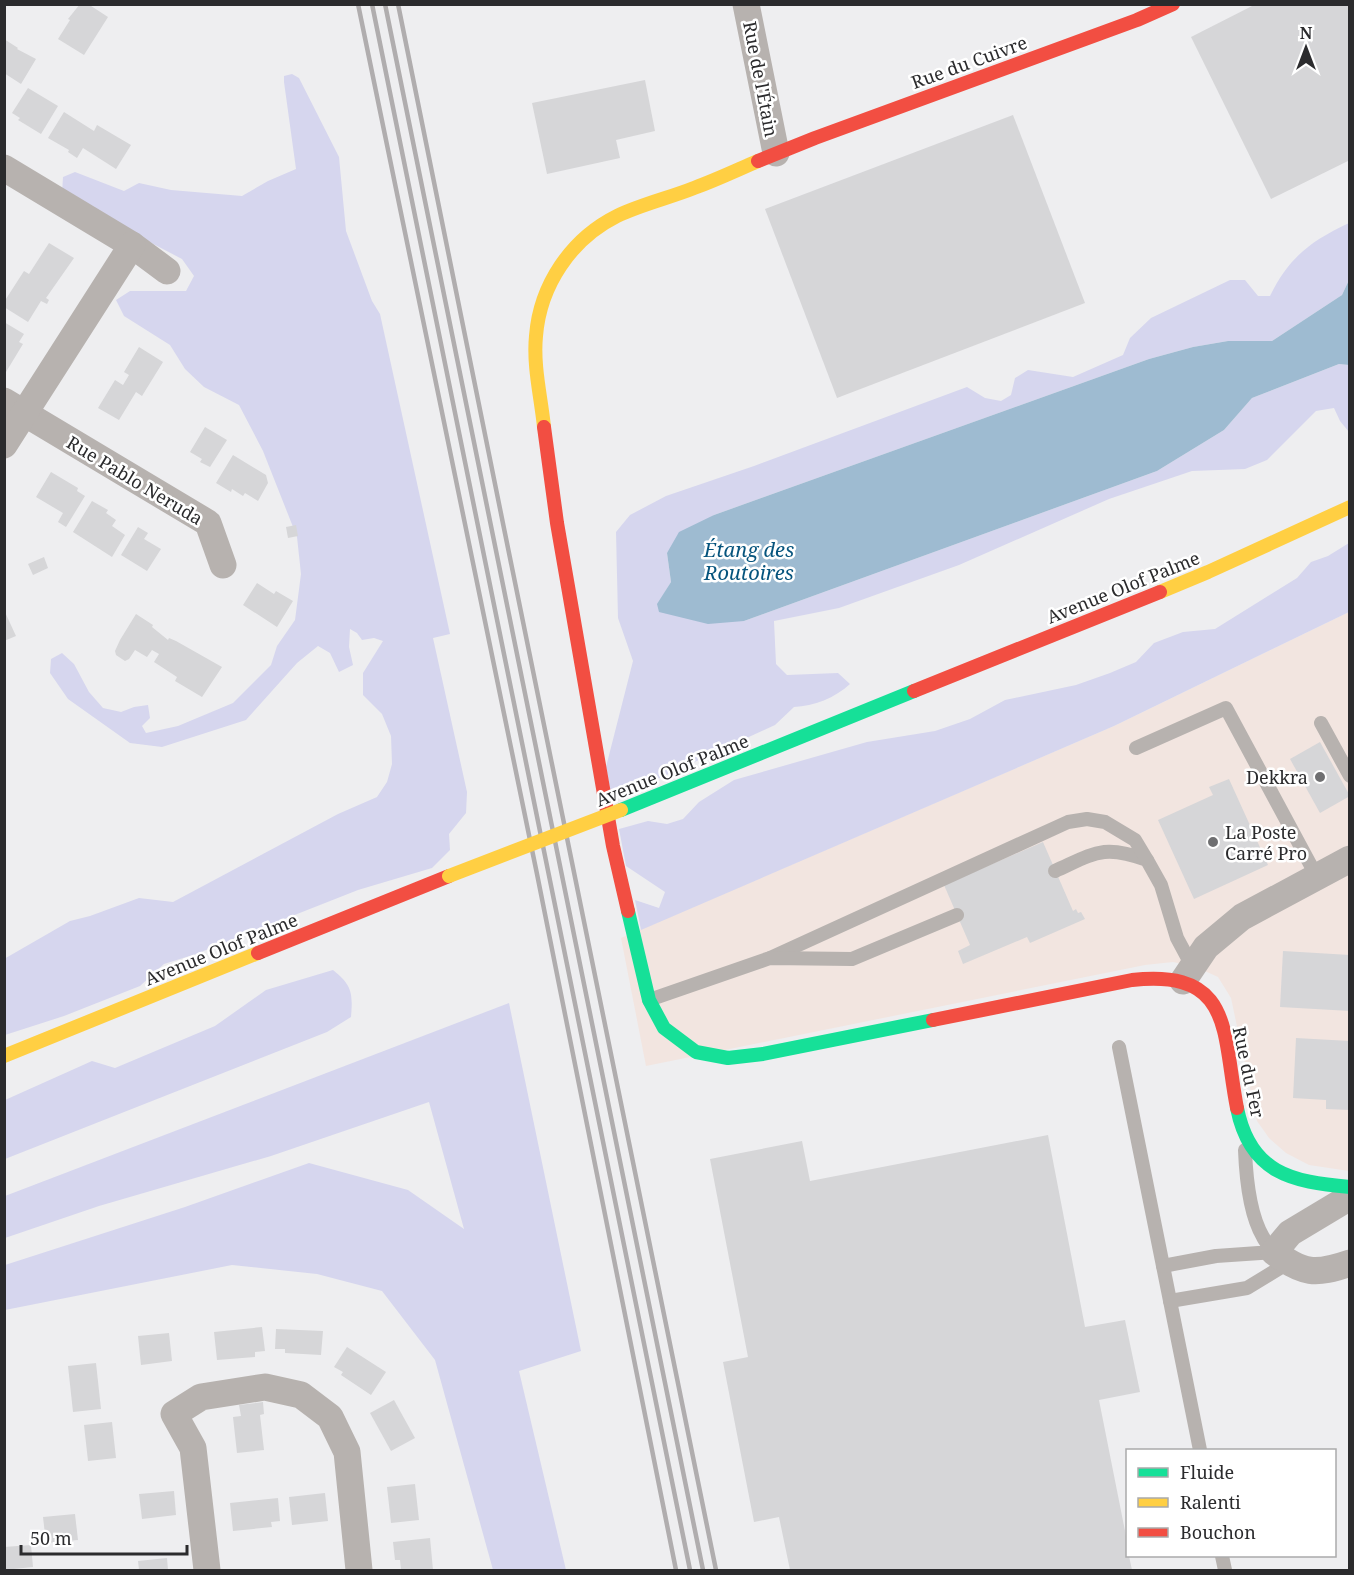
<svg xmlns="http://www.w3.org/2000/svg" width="1354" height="1575" viewBox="0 0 1354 1575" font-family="'Noto Serif',serif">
	<rect width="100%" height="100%" fill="#eeeef0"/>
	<path fill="#f2e5e0" d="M 1349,612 L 1349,1171 L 1309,1165 L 1286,1153 L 1269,1138 L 1257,1121 L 1231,998 L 1218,977 L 1196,967 L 1173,962 L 1145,965 L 646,1066 L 621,938 L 1114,726 Z"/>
	<g fill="#d6d6ee">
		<path d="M 292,74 L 299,78 L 339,157 L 346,231 L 372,301 L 380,314 L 450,634 L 433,638 L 467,792 L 466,813 L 449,834 L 450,850 L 432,868 L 358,890 L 196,954 L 164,964 L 140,986 L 64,1016 L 5,1035 L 4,959 L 70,921 L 90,916 L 139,898 L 173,902 L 338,814 L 377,797 L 387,782 L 392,764 L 391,736 L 382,714 L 363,695 L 363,673 L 383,641 L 374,638 L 362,640 L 357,633 L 350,629 L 349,647 L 353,665 L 339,672 L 330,653 L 318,646 L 297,663 L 246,720 L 162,747 L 130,743 L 68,699 L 50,673 L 51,659 L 62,653 L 74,664 L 89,692 L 103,708 L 121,712 L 134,707 L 148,705 L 150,718 L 142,726 L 146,733 L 178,726 L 233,703 L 271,665 L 277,646 L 295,620 L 301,574 L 297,537 L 263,451 L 239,405 L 204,387 L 185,369 L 170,345 L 124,316 L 116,300 L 130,291 L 186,291 L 194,276 L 182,259 L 119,226 L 93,206 L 62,194 L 63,177 L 75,172 L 124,191 L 139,183 L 171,190 L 242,196 L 268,181 L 296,169 L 284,82 L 284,76 Z"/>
		<path d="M 1349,223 L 1349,280 L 1342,295 L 1272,341 L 1228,341 L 1193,347 L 1149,359 L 714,515 L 667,553 L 671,582 L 658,604 L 744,621 L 1157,471 L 1224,430 L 1252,398 L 1339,364 L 1349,365 L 1349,432 L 1340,421 L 1334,408 L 1316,411 L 1267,460 L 1245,469 L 1192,471 L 1109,499 L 959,565 L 839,608 L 774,621 L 776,664 L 787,675 L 838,673 L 850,684 C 835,698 814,706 794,707 L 775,725 L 612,800 L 606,767 L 633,661 L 618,618 L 616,532 L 630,515 L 666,496 L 754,466 L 967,387 L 985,398 L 1001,401 L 1011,395 L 1015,378 L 1028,370 L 1073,377 L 1123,355 L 1130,338 L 1151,318 L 1230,280 L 1245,280 L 1258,296 L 1270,296 C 1289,257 1311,241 1349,223 Z"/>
		<path d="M 1349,543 L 1349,612 L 1114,726 L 641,930 L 635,900 L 659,908 L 665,892 L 626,866 L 619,829 L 648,821 L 667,824 L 683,819 L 699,802 L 734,780 L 867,742 L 935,731 L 970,719 L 1005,700 L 1076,685 L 1110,673 L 1136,662 L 1154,643 L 1183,632 L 1215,629 L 1297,578 L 1311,562 L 1328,556 Z"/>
		<path d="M 333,970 C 352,985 353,993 351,1017 L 327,1032 L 5,1159 L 5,1100 L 92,1061 L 115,1068 L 215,1026 L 266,990 Z"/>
		<path d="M 509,1003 L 581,1351 L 519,1371 L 566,1570 L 493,1570 L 435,1360 L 382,1291 L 317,1274 L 232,1265 L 5,1310 L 5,1265 L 185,1207 L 309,1163 L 408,1190 L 464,1229 L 429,1102 L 271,1156 L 99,1206 L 5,1238 L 5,1196 Z"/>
	</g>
	<path fill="#9ebbd1" d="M 1349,280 L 1349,365 L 1339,364 L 1252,398 L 1224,430 L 1157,471 L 744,621 L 708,624 L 659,612 L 657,604 L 671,582 L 667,553 L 679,532 L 714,515 L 1149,359 L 1193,347 L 1228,341 L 1272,341 L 1342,295 Z"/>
	<g fill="#d6d6d8">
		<path d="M 80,4 L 88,4 L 108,17 L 84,55 L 58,39 L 70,20 L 68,19 Z"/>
		<path d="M 1256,4 L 1350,4 L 1350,160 L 1271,199 L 1191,37 Z"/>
		<path d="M 4,39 L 18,48 L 17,49 L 36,59 L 21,84 L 4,73 Z"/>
		<path d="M 645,80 L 655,131 L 616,140 L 620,158 L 547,174 L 532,103 Z"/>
		<path d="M 28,88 L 58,106 L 41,134 L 18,120 L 20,118 L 12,113 Z"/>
		<path d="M 64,112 L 94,131 L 97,125 L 131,145 L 116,169 L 83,148 L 77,158 L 68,152 L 69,150 L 48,138 Z"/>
		<path d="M 1013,115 L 1085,303 L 837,398 L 765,209 Z"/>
		<path d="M 49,243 L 74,258 L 46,298 L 49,300 L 47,304 L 41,301 L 28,322 L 4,307 L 4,302 L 24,271 L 29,274 Z"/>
		<path d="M 4,322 L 24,334 L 19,342 L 23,344 L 6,372 L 4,370 Z"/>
		<path d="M 139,347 L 163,362 L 142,396 L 136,392 L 119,420 L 98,408 L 115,380 L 123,385 L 129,375 L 124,372 Z"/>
		<path d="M 205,427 L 227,440 L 210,467 L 200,462 L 202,459 L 190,452 Z"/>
		<path d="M 233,455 L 266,475 L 268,483 L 258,501 L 245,493 L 243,496 L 232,489 L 231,492 L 216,483 Z"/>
		<path d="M 51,472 L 78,488 L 77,491 L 85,496 L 66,527 L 58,522 L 63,513 L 36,497 Z"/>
		<path d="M 92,501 L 108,510 L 106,513 L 116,520 L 112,526 L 125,535 L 112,557 L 73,532 Z"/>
		<path d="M 296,525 L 298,536 L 288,538 L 286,527 Z"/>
		<path d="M 138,527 L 148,533 L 144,539 L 161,549 L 147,571 L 121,555 Z"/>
		<path d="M 44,557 L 48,568 L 33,575 L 28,564 Z"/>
		<path d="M 257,583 L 274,594 L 276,591 L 293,601 L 277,627 L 243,605 Z"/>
		<path d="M 4,610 L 16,636 L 4,641 Z"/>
		<path d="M 136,614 L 153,625 L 152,627 L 168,640 L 169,638 L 176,641 L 222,667 L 202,697 L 175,681 L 177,677 L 154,662 L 159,654 L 152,650 L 147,657 L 135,650 L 129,659 L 125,661 L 116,655 L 115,651 L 120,640 Z"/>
		<path d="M 1320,742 L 1350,796 L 1320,813 L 1290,759 Z"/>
		<path d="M 1229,779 L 1268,865 L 1194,899 L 1158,820 L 1213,795 L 1209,787 Z"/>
		<path d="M 1043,842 L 1073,911 L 1076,909 L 1078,913 L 1081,912 L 1085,919 L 1030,943 L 1027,937 L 963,964 L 958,951 L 970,945 L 944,885 Z"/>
		<path d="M 1283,951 L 1350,955 L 1350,1011 L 1280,1007 Z"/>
		<path d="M 1296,1038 L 1350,1041 L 1350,1110 L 1326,1109 L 1326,1100 L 1293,1098 Z"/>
		<path d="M 1048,1135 L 1085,1327 L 1125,1320 L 1140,1392 L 1099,1400 L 1128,1546 L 1128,1556 L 1129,1556 L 1132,1570 L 790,1570 L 779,1517 L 754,1522 L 723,1362 L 748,1357 L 710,1159 L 802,1141 L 810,1181 Z"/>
		<path d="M 262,1327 L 265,1351 L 255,1352 L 255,1357 L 217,1360 L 214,1332 Z"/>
		<path d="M 276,1329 L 323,1331 L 321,1355 L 285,1353 L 285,1349 L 275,1349 Z"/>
		<path d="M 169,1333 L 172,1361 L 141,1365 L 138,1336 Z"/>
		<path d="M 347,1347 L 386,1372 L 371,1395 L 341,1375 L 343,1372 L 334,1367 Z"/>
		<path d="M 96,1363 L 101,1409 L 73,1412 L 68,1366 Z"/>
		<path d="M 394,1400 L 415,1438 L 391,1451 L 370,1413 Z"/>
		<path d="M 263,1402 L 264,1414 L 260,1415 L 264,1450 L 237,1453 L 233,1417 L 241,1416 L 239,1405 Z"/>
		<path d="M 112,1422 L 116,1458 L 88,1461 L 84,1425 Z"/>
		<path d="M 415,1484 L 419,1520 L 391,1523 L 387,1487 Z"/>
		<path d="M 174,1491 L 176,1515 L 142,1519 L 139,1494 Z"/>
		<path d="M 325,1493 L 328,1521 L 292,1525 L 289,1497 Z"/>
		<path d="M 278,1498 L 280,1521 L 271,1522 L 272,1527 L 233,1531 L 230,1503 Z"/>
		<path d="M 75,1514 L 78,1540 L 46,1543 L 43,1517 Z"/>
		<path d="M 430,1538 L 433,1570 L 401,1570 L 400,1560 L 395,1560 L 393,1542 Z"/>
		<path d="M 31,1545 L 33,1567 L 4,1570 L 4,1547 Z"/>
		<path d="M 167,1558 L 168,1570 L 139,1570 L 138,1561 Z"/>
	</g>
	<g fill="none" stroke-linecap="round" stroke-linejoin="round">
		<g stroke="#b7b2af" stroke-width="14">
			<path d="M 1321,723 L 1350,776"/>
			<path d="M 1136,748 L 1226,708 L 1317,877"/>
			<path d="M 1055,871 C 1095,853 1103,844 1147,860 L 1161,885 L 1177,938 L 1192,966"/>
			<path d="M 770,958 L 1068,822 L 1087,819 L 1105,822 L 1135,840 L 1147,860"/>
			<path d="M 649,1000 L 770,958 L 852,959 L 957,915"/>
			<path d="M 1119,1047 L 1200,1450"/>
			<path d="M 1163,1266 L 1216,1256 L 1274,1252 C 1271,1248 1266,1243 1263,1237 C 1250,1215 1246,1176 1245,1150"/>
			<path d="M 1170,1301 L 1247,1288 L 1288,1263"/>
			<path d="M 1222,1556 L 1225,1570"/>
		</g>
		<g stroke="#b7b2af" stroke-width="27">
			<path d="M 746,4 L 776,153"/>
			<path d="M 4,168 L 132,245 L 167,271"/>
			<path d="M 4,401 L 208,523 L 223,565"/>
			<path d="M 4,445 L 132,245"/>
			<path d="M 1183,981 L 1206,947 L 1242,917 L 1350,859"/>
			<path d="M 1350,1197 L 1290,1233 L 1274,1252 C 1303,1274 1315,1275 1350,1263"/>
			<path d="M 207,1570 L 193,1448 L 174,1414 L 201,1397 L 265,1387 L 301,1395 L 330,1417 L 347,1452 L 359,1570"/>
		</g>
		<g stroke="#16e098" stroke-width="14">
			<path d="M 621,810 L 914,691"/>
			<path d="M 628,911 L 649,1000 L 664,1028 L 696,1052 L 728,1058 L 763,1054 L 933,1020"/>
			<path d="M 1237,1108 C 1250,1173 1291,1182 1350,1187"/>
		</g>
		<g stroke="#ffcf43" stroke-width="14">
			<path d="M 544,427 C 541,397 533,366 536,336 C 540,285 571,239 617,216 C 642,204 669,198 694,188 C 716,180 737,170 758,161"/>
			<path d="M 1160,592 L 1208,572 L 1350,507"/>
			<path d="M 4,1056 L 258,953"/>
		</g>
		<g stroke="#f24e42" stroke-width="14">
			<path d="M 758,161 L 815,138 L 1137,20 L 1173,4"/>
			<path d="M 544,427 L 557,523 L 613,846 L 628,911"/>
			<path d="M 914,691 L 1160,592"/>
			<path d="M 258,953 L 449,876"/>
			<path d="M 933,1020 L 1132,980 C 1234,969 1222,1032 1237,1108"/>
		</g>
		<g stroke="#b0adae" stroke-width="4.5">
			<path d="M 358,4 L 537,874 L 676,1570"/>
			<path d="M 372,4 L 690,1570"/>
			<path d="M 385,4 L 703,1570"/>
			<path d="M 398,4 C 504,526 608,1049 716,1570"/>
		</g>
		<path stroke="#ffcf43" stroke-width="14" d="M 449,876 L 621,810"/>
	</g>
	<g fill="#6f6f71" stroke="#fff" stroke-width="2">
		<circle cx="1320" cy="777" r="6"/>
		<circle cx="1213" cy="842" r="6"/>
	</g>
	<g text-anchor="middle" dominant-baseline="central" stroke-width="5" stroke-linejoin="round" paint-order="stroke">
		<g font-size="18" fill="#2b2b2d" stroke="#fff">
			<text transform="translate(969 62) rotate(-20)">Rue du Cuivre</text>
			<text transform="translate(761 79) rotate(79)">Rue de l'Étain</text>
			<text transform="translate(135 480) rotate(31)">Rue Pablo Neruda</text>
			<text transform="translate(1123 587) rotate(-22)">Avenue Olof Palme</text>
			<text transform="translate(672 770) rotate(-22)">Avenue Olof Palme</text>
			<text transform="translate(221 949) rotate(-22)">Avenue Olof Palme</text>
			<text transform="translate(1249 1072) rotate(78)">Rue du Fer</text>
		</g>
		<g font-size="18" fill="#2b2b2d" stroke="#fff" text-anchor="end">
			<text x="1308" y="777">Dekkra</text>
			<text x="1225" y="832" text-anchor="start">La Poste<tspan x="1225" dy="21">Carré Pro</tspan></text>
		</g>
		<g font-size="20" font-style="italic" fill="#06547d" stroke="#fff">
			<text x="749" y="549">Étang des<tspan x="749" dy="23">Routoires</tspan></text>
		</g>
	</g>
	<rect width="1354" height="1575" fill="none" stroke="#2b2b2d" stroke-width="12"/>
	<rect x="1126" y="1449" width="210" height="108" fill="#ffffff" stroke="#aaaaab" stroke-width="1.5"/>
	<rect x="1138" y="1468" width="30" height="9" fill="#16e098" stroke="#aaaaab" stroke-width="1.5"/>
	<text x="1180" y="1479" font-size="18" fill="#2b2b2d">Fluide</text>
	<rect x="1138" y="1498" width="30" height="9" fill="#ffcf43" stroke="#aaaaab" stroke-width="1.5"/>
	<text x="1180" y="1509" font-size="18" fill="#2b2b2d">Ralenti</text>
	<rect x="1138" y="1528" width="30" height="9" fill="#f24e42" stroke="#aaaaab" stroke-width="1.5"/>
	<text x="1180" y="1539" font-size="18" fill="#2b2b2d">Bouchon</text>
	<g transform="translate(1306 48)" stroke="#ffffff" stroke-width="4.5" paint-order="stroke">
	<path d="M0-4.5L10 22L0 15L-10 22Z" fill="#2b2b2d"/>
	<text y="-9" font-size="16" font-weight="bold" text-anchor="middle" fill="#2b2b2d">N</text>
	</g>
	<path d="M21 1545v9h166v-9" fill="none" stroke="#2b2b2d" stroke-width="3"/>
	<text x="30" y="1545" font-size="18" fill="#2b2b2d" stroke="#ffffff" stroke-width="4.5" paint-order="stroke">50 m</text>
</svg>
